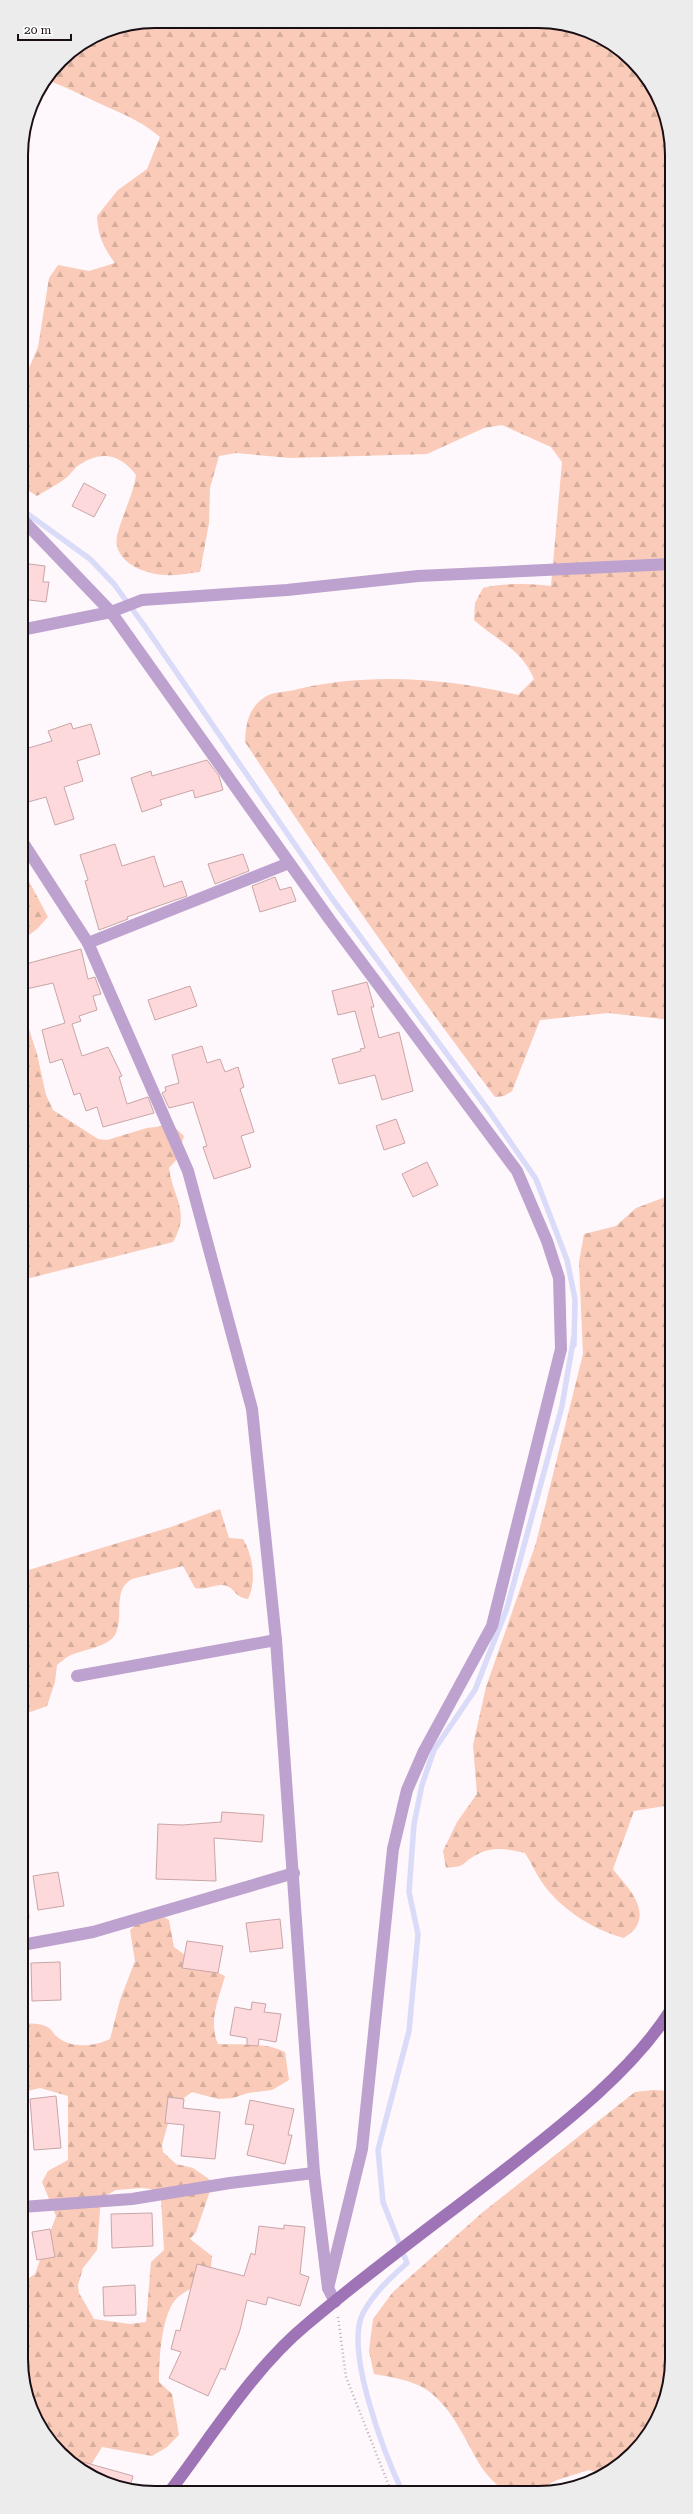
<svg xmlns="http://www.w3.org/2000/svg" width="693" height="2514" viewBox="0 0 693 2514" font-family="'Roboto Serif',serif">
	<defs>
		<pattern id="forest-firs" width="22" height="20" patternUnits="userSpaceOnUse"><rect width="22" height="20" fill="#f9cbb8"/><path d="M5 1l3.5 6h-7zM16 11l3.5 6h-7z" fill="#d5ad9d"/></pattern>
	</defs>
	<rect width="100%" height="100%" fill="#fef7fb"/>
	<g fill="url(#forest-firs)" fill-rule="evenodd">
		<path d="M 155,21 L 564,24 L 605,39 L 638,67 L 658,96 L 671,138 L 671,1020 L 608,1013 L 540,1020 L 512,1091 L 504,1096 L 495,1097 C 407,981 325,863 245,742 C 246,724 248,708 265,697 C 272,692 286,692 294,690 C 368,672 445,678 518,695 L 534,679 C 521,648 497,641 474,620 L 475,603 L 483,588 C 506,583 528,583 551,586 L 562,462 L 551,447 L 502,425 L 484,428 L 427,454 L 290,458 L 236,453 L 219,456 L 210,488 L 209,523 L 200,572 C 189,573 178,576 166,575 C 146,575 112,562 117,536 C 122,515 133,496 136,475 C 120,454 102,450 79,465 C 74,468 71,474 66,478 C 57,485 46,490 37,496 L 21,486 L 21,387 L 38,347 L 49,278 L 58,265 L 89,271 L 115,263 C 103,247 98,236 97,216 L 118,190 L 147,169 L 160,137 C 145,124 130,117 112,109 C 91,100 71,89 50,81 L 46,82 L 61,60 L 104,31 Z"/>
		<path d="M 22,868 L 48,917 L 37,929 L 22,940 Z"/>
		<path d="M 22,1007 L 37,1054 L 46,1095 L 53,1110 L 98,1139 L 107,1140 L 147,1128 L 172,1125 L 184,1136 L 177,1159 L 169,1168 C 173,1199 191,1211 173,1242 L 22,1280 Z"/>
		<path d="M 671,1195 L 671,1805 L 634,1811 L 613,1869 C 624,1884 649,1906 636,1927 C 634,1931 628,1935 624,1938 C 593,1930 559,1908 541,1881 C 535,1872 531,1862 525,1853 C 508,1849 493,1846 476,1855 C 460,1864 468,1866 446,1868 L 443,1851 L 457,1822 L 477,1794 L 473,1745 L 486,1687 L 536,1543 L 583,1354 L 579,1262 L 584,1234 L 616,1226 L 636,1208 Z"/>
		<path d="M 220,1509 L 229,1538 L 243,1539 C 253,1556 257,1581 248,1599 C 235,1597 236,1590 227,1586 C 217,1582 207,1591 195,1588 L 183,1566 L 132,1579 C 112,1590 124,1615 116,1633 C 109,1648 83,1649 69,1656 C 65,1658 61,1662 57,1665 L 55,1682 L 47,1706 L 22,1715 L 22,1572 L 171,1527 Z"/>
		<path d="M 22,1870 L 30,1918 L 22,1927 Z"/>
		<path d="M 162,1916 L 169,1920 L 174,1947 L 196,1963 L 225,1976 C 219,1999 208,2020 218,2044 C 240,2045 265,2042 285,2052 L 289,2080 L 272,2090 L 248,2093 L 233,2098 L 218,2099 L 192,2092 L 173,2106 L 162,2145 L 163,2152 L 176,2164 L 193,2168 L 213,2182 L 196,2232 L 190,2239 L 212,2256 L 210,2278 C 200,2284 187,2290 178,2297 C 161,2312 159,2361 159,2382 L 172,2394 L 179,2435 L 167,2447 L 152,2456 L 102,2447 L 86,2473 L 60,2453 L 35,2418 L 22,2376 L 22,2283 L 35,2274 L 56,2216 L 42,2182 L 48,2171 L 68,2160 L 68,2096 L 40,2088 L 24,2092 L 22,2095 L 22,2024 C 31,2023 41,2023 49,2028 C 52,2030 53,2033 55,2035 C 69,2049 94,2047 110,2039 L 120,2000 L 135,1961 L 130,1930 L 137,1924 ZM 142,2188 L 151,2189 L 161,2200 L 164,2250 L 151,2262 L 146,2322 L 130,2324 L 94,2319 L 79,2293 L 78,2285 L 83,2268 L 97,2250 L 101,2198 L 116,2190 Z"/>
		<path d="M 653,2090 L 672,2091 L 672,2334 C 670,2375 667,2416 638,2448 C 629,2458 615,2466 605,2475 L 589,2470 L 557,2480 L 534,2492 L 506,2492 C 497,2485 488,2477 482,2468 C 465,2441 454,2409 427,2390 C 412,2380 391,2377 374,2374 L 369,2351 L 373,2319 L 393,2292 L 483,2212 L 635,2092 Z"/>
	</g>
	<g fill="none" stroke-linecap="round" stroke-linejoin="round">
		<path stroke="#d9dbf8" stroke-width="5.5" d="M 21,509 L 90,559 L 114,584 L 146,628 L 331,897 L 489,1111 L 536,1179 L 567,1260 L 575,1299 L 574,1345 L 574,1336 L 562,1406 L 507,1608 L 475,1690 L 434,1750 L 422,1785 L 414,1824 L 409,1892 L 418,1934 L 409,2031 L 378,2150 L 383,2202 L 407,2263 C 390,2278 374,2293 363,2313 C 344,2350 385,2455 402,2491"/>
	</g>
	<g fill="#fed9dc" stroke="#c8a6a8">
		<path d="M 84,483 L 106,495 L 94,517 L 72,506 Z"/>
		<path d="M 22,563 L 45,566 L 43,582 L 49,582 L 46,602 L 21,599 Z"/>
		<path d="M 71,723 L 73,729 L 91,724 L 100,754 L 77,761 L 83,781 L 64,787 L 74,819 L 55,825 L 46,797 L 28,802 L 22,782 L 22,750 L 52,741 L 48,731 Z"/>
		<path d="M 207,760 L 219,776 L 223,790 L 195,798 L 193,790 L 160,800 L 162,805 L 142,812 L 131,778 L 151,771 L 152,776 Z"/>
		<path d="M 115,844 L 122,866 L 154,856 L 164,887 L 182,881 L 187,896 L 127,917 L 128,919 L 99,930 L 85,881 L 88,880 L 80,855 Z"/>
		<path d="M 243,854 L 249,871 L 215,884 L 208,864 Z"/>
		<path d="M 275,877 L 280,890 L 291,887 L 296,901 L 260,912 L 252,886 Z"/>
		<path d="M 81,949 L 88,979 L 95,977 L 101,994 L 93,996 L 97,1010 L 79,1016 L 81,1021 L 72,1024 L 82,1056 L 108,1047 L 122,1076 L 119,1077 L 127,1104 L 148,1097 L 154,1113 L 103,1127 L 97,1107 L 86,1111 L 80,1093 L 74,1095 L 62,1059 L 50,1063 L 42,1030 L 65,1023 L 53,983 L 22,990 L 22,965 Z"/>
		<path d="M 367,982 L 374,1007 L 371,1007 L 379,1038 L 399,1032 L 413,1091 L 382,1100 L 375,1075 L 339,1084 L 332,1059 L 361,1051 L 360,1049 L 365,1048 L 355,1011 L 338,1015 L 332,991 Z"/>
		<path d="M 190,986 L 197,1006 L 155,1020 L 148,1000 Z"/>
		<path d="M 202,1046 L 207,1063 L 220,1059 L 225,1072 L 238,1067 L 244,1087 L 240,1089 L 254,1132 L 241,1136 L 251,1167 L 214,1179 L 203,1147 L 207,1146 L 193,1102 L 169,1108 L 162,1093 L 166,1091 L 165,1087 L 179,1083 L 172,1055 Z"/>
		<path d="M 396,1119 L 405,1143 L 384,1150 L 376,1126 Z"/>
		<path d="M 427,1162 L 438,1185 L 413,1197 L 402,1174 Z"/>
		<path d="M 222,1812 L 264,1815 L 262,1842 L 214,1838 L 216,1881 L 156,1879 L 158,1824 L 182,1825 L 221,1822 Z"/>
		<path d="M 58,1872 L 64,1906 L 38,1910 L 33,1876 Z"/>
		<path d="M 280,1919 L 283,1948 L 250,1952 L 246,1923 Z"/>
		<path d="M 187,1941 L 223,1946 L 218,1973 L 182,1968 Z"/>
		<path d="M 60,1962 L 61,2000 L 32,2001 L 31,1963 Z"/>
		<path d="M 252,2002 L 266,2004 L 264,2012 L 281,2014 L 276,2042 L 259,2039 L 258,2046 L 247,2045 L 247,2038 L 230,2035 L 235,2007 L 251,2010 Z"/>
		<path d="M 56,2096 L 61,2148 L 34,2150 L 30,2099 Z"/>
		<path d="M 168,2097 L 184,2099 L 183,2108 L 220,2112 L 215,2159 L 181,2156 L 184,2125 L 165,2123 Z"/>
		<path d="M 250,2100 L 294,2109 L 288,2135 L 292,2135 L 285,2164 L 247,2155 L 254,2125 L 245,2124 Z"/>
		<path d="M 152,2213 L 153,2246 L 112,2248 L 111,2214 Z"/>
		<path d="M 284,2225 L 305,2227 L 300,2274 L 309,2277 L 300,2306 L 268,2297 L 266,2305 L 247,2300 L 240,2330 L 225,2370 L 221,2368 L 208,2396 L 169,2378 L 181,2352 L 171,2349 L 176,2330 L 180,2331 L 197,2264 L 244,2276 L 251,2253 L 255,2255 L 259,2226 L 284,2229 Z"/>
		<path d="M 50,2229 L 55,2257 L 37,2260 L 32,2232 Z"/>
		<path d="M 135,2285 L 136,2315 L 104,2316 L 103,2287 Z"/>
		<path d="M 83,2462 L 133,2476 L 129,2490 L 88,2475 L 81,2470 Z"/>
	</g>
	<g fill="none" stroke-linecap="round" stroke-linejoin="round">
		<path stroke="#b7afb3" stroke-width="2.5" stroke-dasharray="1 3" stroke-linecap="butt" d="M 338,2317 L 346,2377 L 391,2491"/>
		<g stroke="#bda1ce" stroke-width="12">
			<path d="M 21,518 L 111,612 L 330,920 L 517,1171 L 547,1241 L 559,1278 L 561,1349 L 492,1626 L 424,1751 L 407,1790 L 393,1849 L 362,2149 L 328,2288"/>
			<path d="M 21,630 L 111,612 L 142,600 L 287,590 L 418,576 L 671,564"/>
			<path d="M 22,841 L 88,943 L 188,1171 L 252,1409 L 276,1640 L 314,2173 L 328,2288 L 335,2302"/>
			<path d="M 88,943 L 289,863"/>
			<path d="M 77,1676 L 276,1640"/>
			<path d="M 22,1945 L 93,1932 L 294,1873"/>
			<path d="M 22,2207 L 132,2199 L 230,2183 L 314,2173"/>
		</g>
		<path stroke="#9f74b7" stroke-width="12" d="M 170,2491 C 212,2436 253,2369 306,2325 C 372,2269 443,2218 511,2165 C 566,2122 635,2068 672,2008"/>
	</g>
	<path d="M0 0H693V2514H0ZM155 28H538A127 127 0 0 1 665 155V2359A127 127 0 0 1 538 2486H155A127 127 0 0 1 28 2359V155A127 127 0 0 1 155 28Z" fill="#edecec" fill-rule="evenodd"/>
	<path fill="none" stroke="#180e14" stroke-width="2" d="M155 28H538A127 127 0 0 1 665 155V2359A127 127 0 0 1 538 2486H155A127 127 0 0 1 28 2359V155A127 127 0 0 1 155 28Z"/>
	<path d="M18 34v6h53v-6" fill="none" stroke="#180e14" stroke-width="2"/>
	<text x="24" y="34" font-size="12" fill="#180e14" stroke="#ffffff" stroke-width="3" paint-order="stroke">20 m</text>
</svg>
